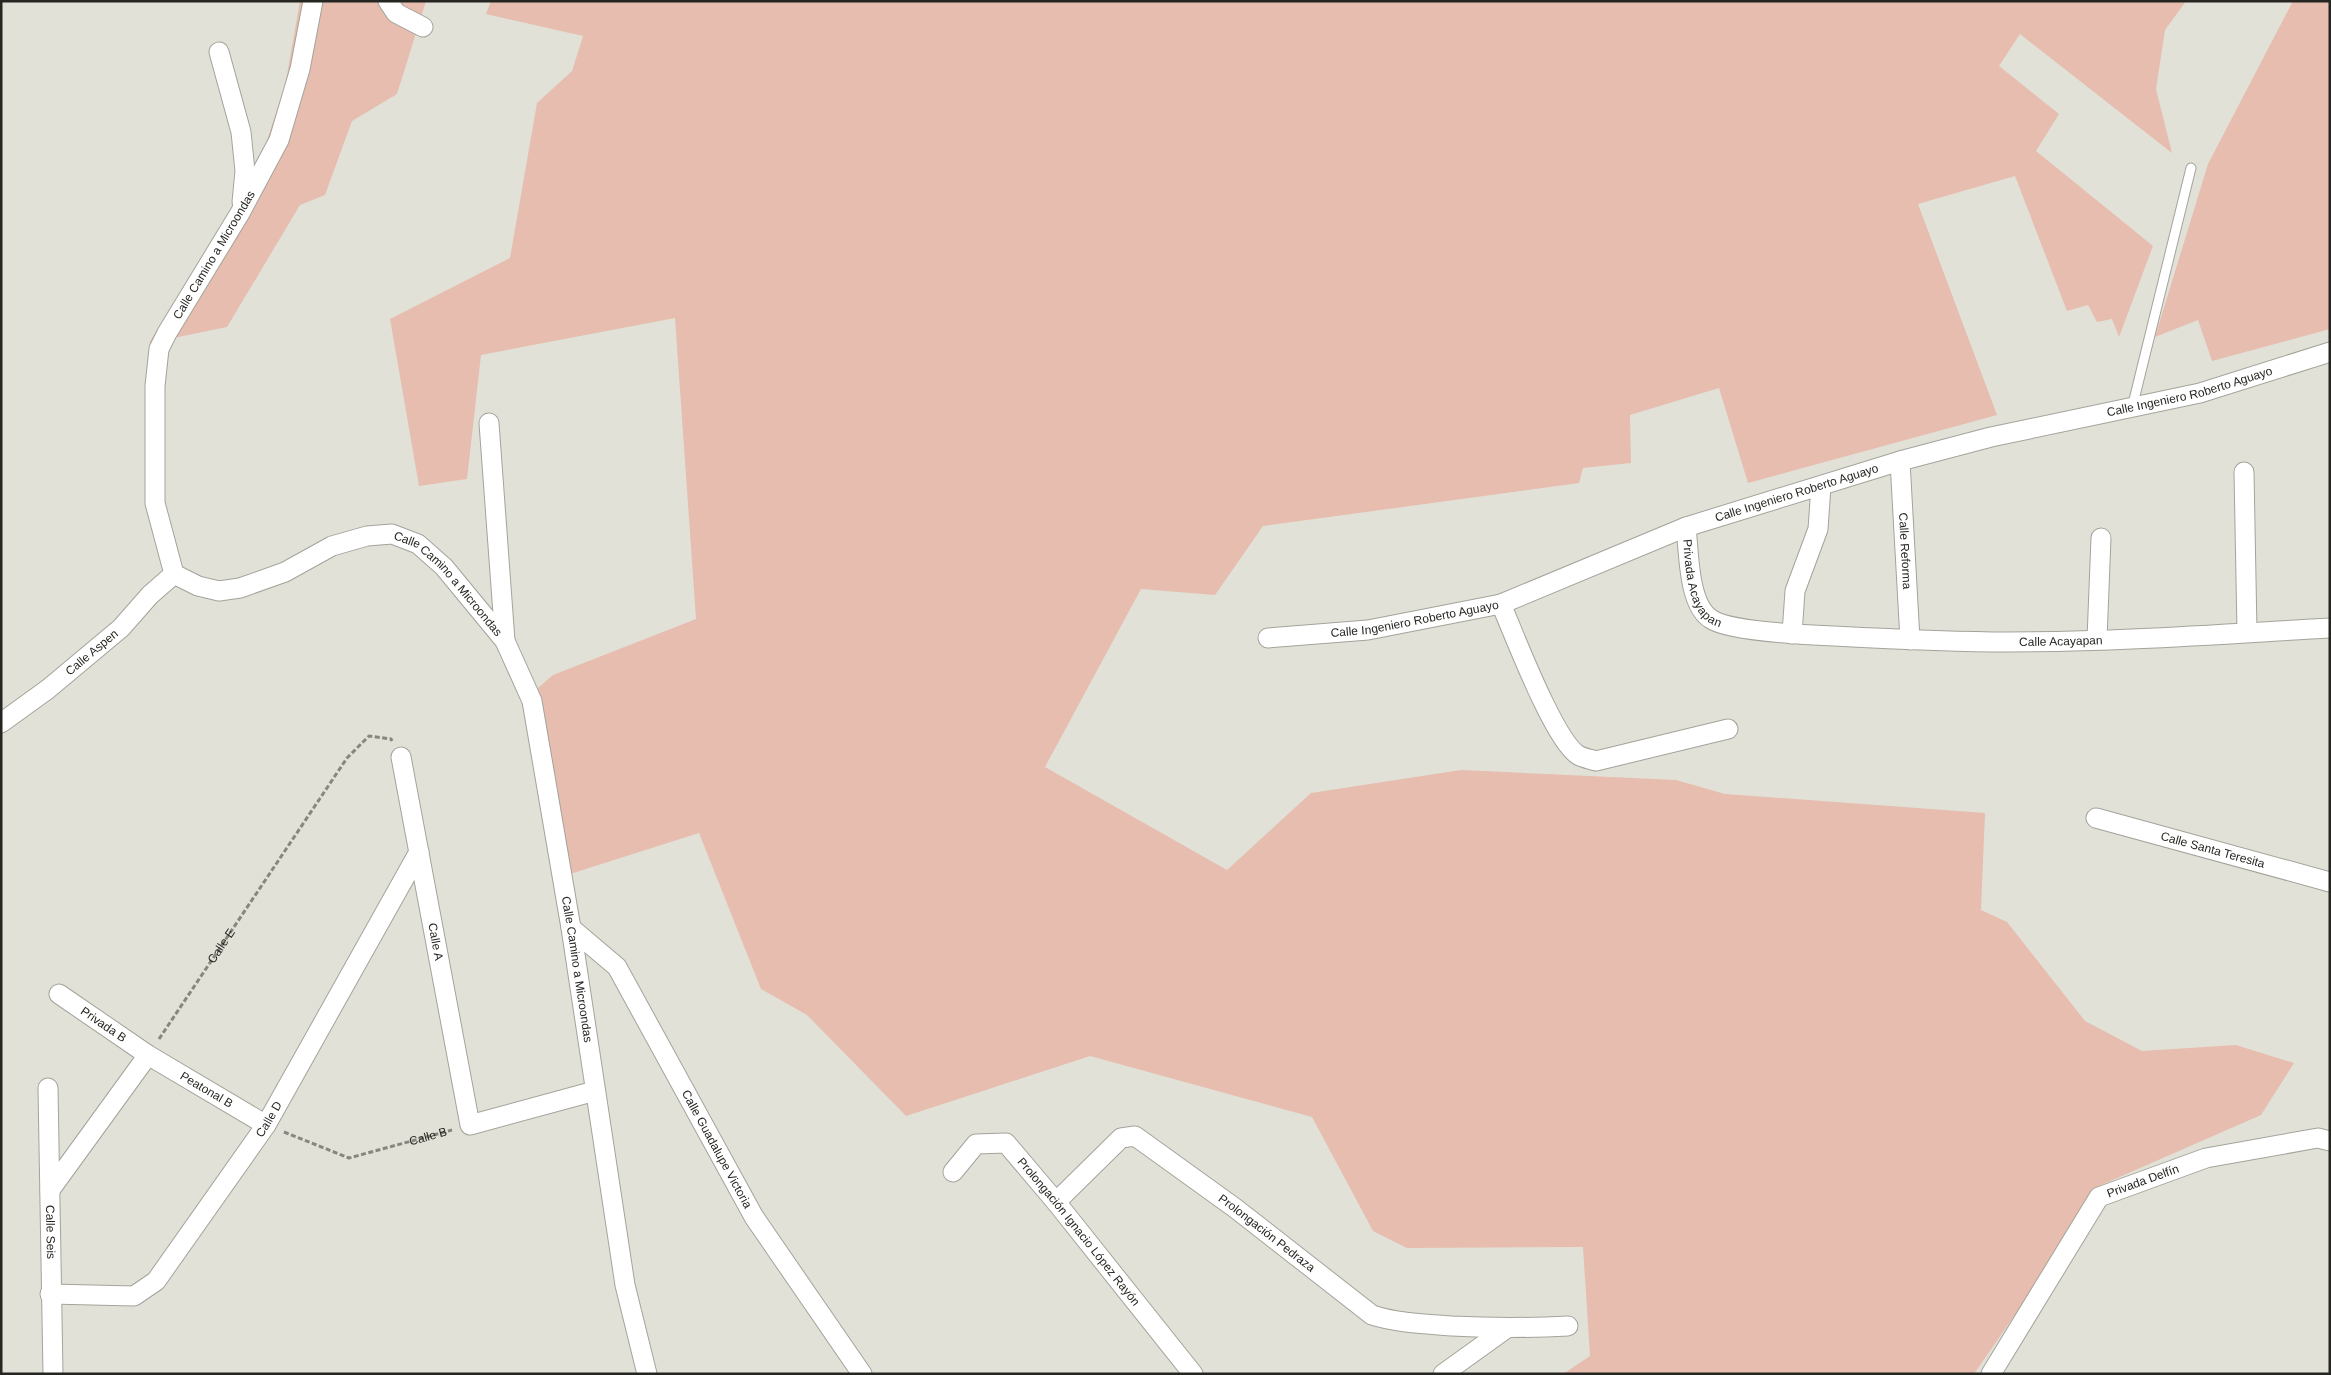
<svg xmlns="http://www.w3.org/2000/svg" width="2331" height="1375" viewBox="0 0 2331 1375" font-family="Arial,sans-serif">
	<rect width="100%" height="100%" fill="#e2e1d8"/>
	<g fill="#e6bdae">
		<path d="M 300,1 L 426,1 L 397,94 L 352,121 L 325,195 L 300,205 L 227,327 L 149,343 L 258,167 L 285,86 Z"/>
		<path d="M 491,1 L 2186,1 L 2165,30 L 2156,89 L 2172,153 L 2020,34 L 1999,66 L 2059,114 L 2036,151 L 2153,246 L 2119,337 L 2112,319 L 2097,322 L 2088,305 L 2067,311 L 2015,176 L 1918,204 L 1997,415 L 1748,483 L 1719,388 L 1630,415 L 1631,463 L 1583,468 L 1579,483 L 1263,526 L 1215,595 L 1141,589 L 1045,767 L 1227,870 L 1311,793 L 1461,770 L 1676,780 L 1725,794 L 1985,813 L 1981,910 L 2007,922 L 2085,1021 L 2142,1051 L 2236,1045 L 2294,1063 L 2261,1115 L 2099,1186 L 2032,1290 L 1974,1374 L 1563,1374 L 1590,1356 L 1583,1247 L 1407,1248 L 1373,1231 L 1312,1117 L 1090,1056 L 906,1116 L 807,1015 L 761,989 L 699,833 L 567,875 L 538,688 L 553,675 L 696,619 L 675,318 L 481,355 L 467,479 L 419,486 L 390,319 L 510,258 L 537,103 L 572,71 L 583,36 L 486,14 Z"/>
		<path d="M 2293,1 L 2330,1 L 2330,329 L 2212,361 L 2198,320 L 2155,337 L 2208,164 Z"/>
	</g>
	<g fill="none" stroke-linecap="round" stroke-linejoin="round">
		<g stroke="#a4a39b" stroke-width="11">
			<path id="lane" d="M 2132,408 L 2191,168"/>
		</g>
		<g stroke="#a4a39b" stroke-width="21">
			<g id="street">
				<path id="s3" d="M 313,1 L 300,69 L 279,140 L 240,213 L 167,333 L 159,349 L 155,386 L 155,503 L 174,574 L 198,586 L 219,591 L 240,588 L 285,572 L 332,546 L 367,536 L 392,534 L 418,544 L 444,567 L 505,641 L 532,701 L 571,928 L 625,1285 L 647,1374"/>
				<path d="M 388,1 L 396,13 L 423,27"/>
				<path d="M 219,52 L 241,132 L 245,171 L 242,202"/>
				<path d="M 489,423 L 505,641"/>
				<path id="s4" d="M 1900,461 L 1910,640"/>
				<path d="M 2244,472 L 2247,632"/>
				<path id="s5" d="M 1686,527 C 1689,552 1688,605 1711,619 C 1730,632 1809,635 1834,636 C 1892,639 1950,642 2008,642 C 2115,642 2223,634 2330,628"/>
				<path d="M 1501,604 C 1514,634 1554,740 1578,755 C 1583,758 1590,759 1596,761 L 1728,729"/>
				<path d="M 1792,634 L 1795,591 L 1818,529 L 1821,486"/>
				<path id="s6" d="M 1268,638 L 1368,630 L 1501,604 L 1686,527 L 1900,461 L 1991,437 L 2200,393 L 2330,352"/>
				<path d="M 2097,639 L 2101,538"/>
				<path id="s7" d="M 1,723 L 48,689 L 121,628 L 150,595 L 174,574"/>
				<path id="s8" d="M 401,757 L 470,1125 L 595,1091"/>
				<path id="s9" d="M 2096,818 L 2330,882"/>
				<path id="s10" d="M 571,928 L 617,967 L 754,1217 L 862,1374"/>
				<path id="s11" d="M 59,994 L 148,1055 L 266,1125"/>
				<path id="s12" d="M 48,1088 L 53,1374"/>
				<path id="s13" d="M 953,1172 L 976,1144 L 1006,1143 L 1056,1202 L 1193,1374"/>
				<path d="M 50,1190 L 148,1055"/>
				<path id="s14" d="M 1056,1202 L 1121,1138 L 1135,1136 L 1235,1208 L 1372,1315 C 1397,1323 1425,1324 1452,1326 C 1491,1328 1529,1328 1568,1326"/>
				<path id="s15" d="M 50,1294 L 134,1296 L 156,1281 L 266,1125 L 419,852"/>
				<path d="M 1443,1374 L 1507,1328"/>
				<path id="s16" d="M 1991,1374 L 2099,1197 L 2206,1158 L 2318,1138 L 2330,1141"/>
			</g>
		</g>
		<g stroke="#878780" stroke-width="3" stroke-dasharray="5 2.5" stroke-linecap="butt">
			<path id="s1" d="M 159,1039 L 347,758 L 369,736 L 391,739 L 392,741"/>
			<path id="s2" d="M 284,1132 L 349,1158 L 452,1130"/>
		</g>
		<use href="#lane" stroke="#fff" stroke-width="9"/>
		<use href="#street" stroke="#fff" stroke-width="19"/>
	</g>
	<g text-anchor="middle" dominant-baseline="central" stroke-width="4" stroke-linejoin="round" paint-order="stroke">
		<g font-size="12" fill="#252521" stroke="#fff">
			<text transform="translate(214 255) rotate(-59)">Calle Camino a Microondas</text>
			<text stroke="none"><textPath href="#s6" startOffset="958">Calle Ingeniero Roberto Aguayo</textPath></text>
			<text stroke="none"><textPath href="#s6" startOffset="552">Calle Ingeniero Roberto Aguayo</textPath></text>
			<text stroke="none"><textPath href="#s4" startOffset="90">Calle Reforma</textPath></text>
			<text stroke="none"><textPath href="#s5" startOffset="61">Privada Acayapan</textPath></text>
			<text stroke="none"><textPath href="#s3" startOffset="921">Calle Camino a Microondas</textPath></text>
			<text stroke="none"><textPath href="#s6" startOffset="148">Calle Ingeniero Roberto Aguayo</textPath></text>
			<text stroke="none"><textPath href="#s5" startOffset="450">Calle Acayapan</textPath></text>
			<text stroke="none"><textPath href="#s7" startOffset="115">Calle Aspen</textPath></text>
			<text stroke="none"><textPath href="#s9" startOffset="121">Calle Santa Teresita</textPath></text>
			<text stroke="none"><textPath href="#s8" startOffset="188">Calle A</textPath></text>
			<text stroke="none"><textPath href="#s1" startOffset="112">Calle E</textPath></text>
			<text stroke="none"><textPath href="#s3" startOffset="1341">Calle Camino a Microondas</textPath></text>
			<text stroke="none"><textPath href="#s11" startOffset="54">Privada B</textPath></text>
			<text stroke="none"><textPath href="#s11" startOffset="176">Peatonal B</textPath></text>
			<text stroke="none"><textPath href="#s15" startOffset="308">Calle D</textPath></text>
			<text stroke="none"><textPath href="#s2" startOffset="152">Calle B</textPath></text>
			<text stroke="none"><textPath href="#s10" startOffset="268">Calle Guadalupe Victoria</textPath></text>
			<text stroke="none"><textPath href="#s16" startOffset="254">Privada Delfín</textPath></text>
			<text stroke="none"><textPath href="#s12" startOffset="144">Calle Seis</textPath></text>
			<text stroke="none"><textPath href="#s13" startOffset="181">Prolongación Ignacio López Rayón</textPath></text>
			<text stroke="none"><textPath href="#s14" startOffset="269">Prolongación Pedraza</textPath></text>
		</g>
	</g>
	<rect width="2331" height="1375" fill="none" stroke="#252521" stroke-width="5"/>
</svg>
